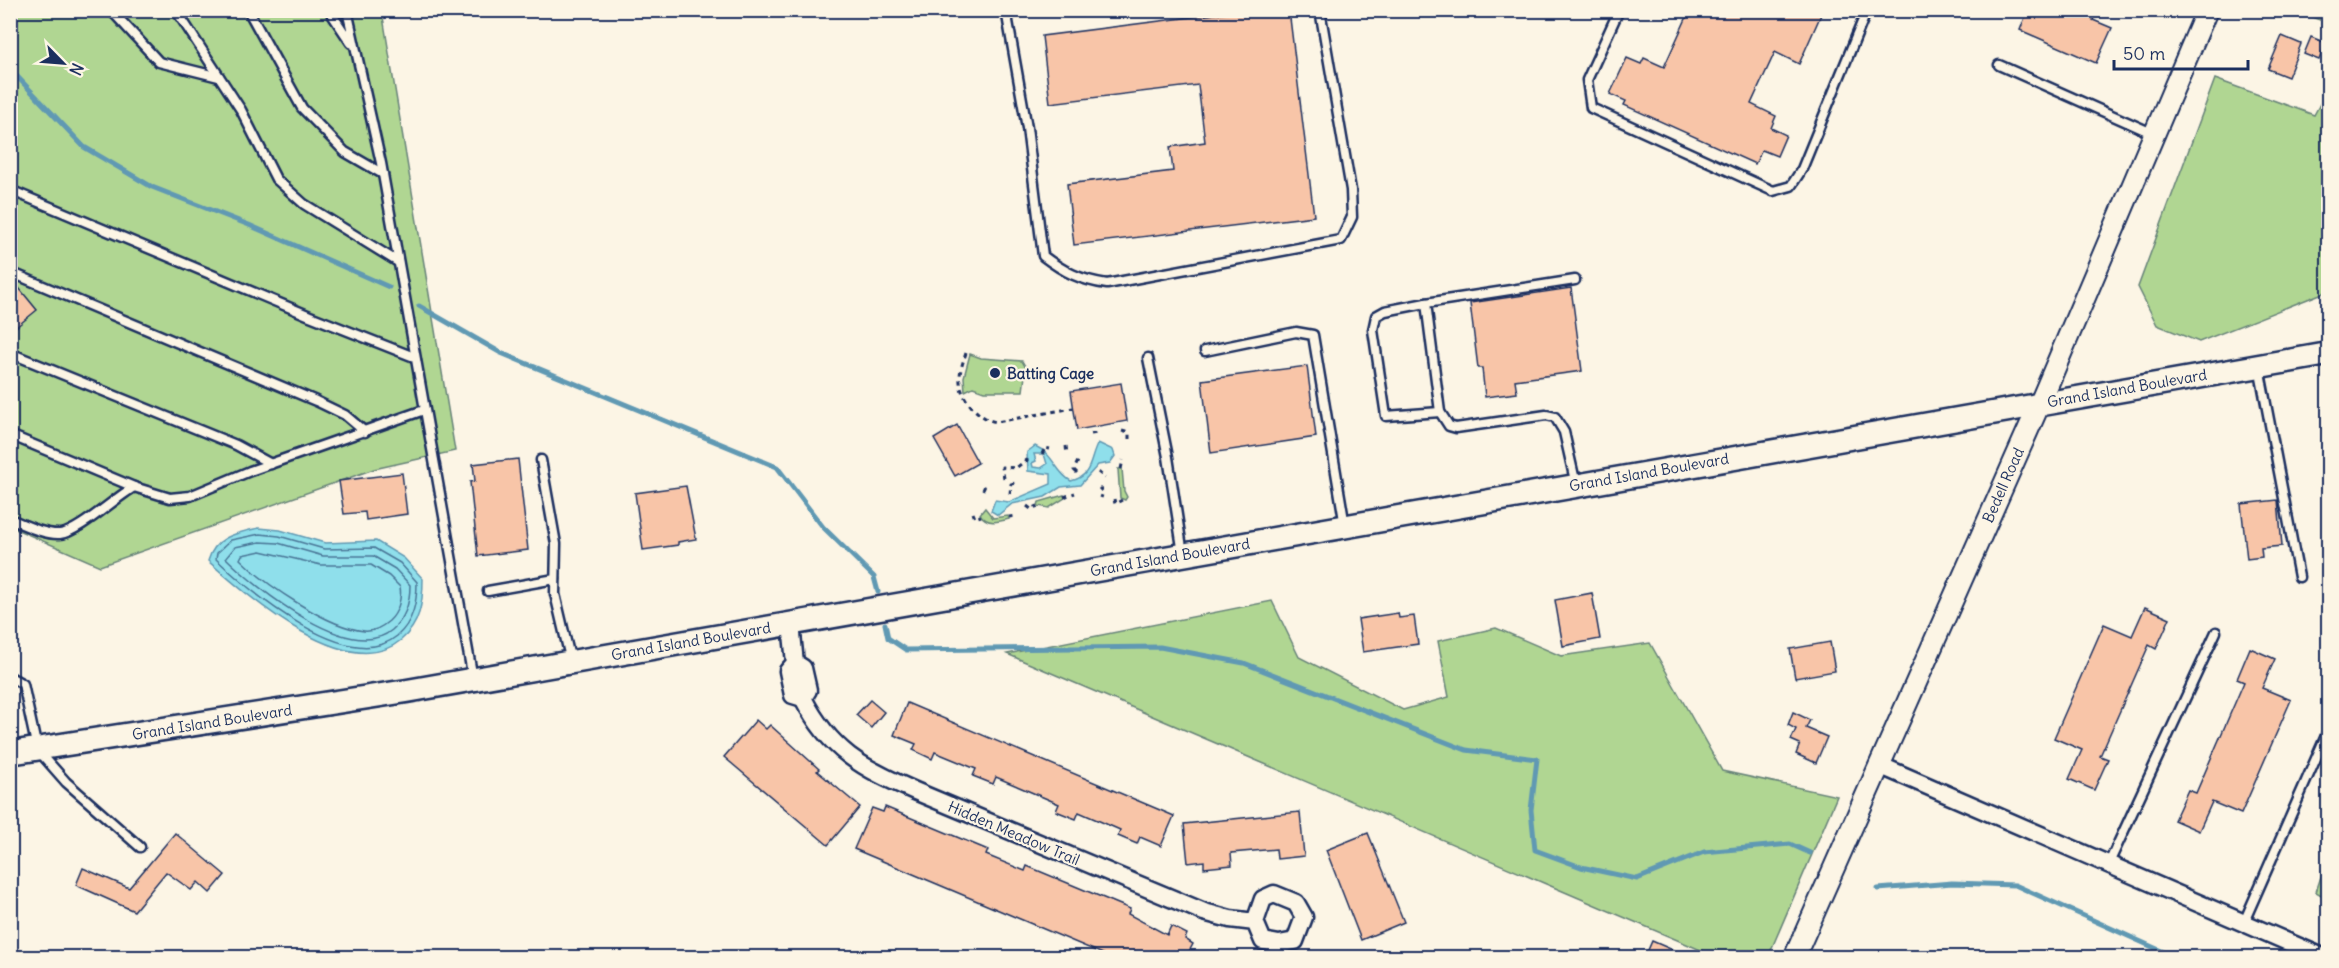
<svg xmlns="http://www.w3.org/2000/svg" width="2339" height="968" viewBox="0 0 2339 968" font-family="Delius,sans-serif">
	<rect width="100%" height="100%" fill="#fcf5e5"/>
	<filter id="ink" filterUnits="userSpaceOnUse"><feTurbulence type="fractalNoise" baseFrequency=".0167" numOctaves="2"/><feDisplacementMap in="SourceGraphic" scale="12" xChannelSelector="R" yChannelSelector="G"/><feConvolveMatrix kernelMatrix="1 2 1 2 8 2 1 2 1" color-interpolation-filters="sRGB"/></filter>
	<g filter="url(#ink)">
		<g fill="#b0d692" stroke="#668278" stroke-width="1.5">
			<path d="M 11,11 L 382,11 L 455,451 L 374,469 L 100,566 L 11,527 Z"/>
			<path d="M 2295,11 L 2328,11 L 2328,23 Z"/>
			<path d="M 2215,79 L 2314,115 L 2328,89 L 2328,291 L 2199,342 L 2157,325 L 2138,287 Z"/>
			<path d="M 970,354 L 981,358 L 1022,361 L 1026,368 L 1023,391 L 984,391 L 973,387 L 965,391 L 964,377 Z"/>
			<path d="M 1118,469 L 1122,469 L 1124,491 L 1127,497 L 1125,500 L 1120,498 Z"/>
			<path d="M 1064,495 L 1065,498 L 1049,508 L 1038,506 L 1039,502 Z"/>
			<path d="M 985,508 L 993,518 L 1008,516 L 1009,519 C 998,522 987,525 980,514 Z"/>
			<path d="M 1272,601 L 1299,657 L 1403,710 L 1449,697 L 1438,641 L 1496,628 L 1561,656 L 1650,643 L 1722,771 L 1837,796 L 1768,957 L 1717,957 L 1007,654 Z"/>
			<path d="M 2328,855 L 2328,899 L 2316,892 Z"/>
		</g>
		<g fill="#8fdfeb" stroke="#6199b3" stroke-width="1.5" fill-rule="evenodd">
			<path d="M 1098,443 L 1113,450 L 1115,456 L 1110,463 L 1098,465 L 1080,485 L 1061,487 L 1045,497 L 1012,504 L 998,515 L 991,511 L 995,500 L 1009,502 L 1051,484 L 1051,474 L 1028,471 L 1027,452 L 1035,446 C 1054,454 1055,472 1071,481 C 1093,476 1089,459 1098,443 ZM 1034,454 L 1044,454 L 1047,464 L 1041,468 L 1033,467 L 1032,463 L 1036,461 Z"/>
			<path d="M 259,528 L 280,530 L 325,543 L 376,541 L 404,558 L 423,579 C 423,603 420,624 401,640 C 348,685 248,596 208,561 C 215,536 237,533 259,528 Z"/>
		</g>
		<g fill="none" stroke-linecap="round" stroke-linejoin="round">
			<g stroke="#497596" stroke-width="1.5">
				<path d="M 260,534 L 279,536 L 324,549 L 374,548 L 400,563 L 417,582 C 417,603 413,622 397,636 C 349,676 251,592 216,559 L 217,553 L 231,540 Z"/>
				<path d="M 260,542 L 278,543 L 323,556 L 373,556 L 395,569 L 410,585 C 410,602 406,618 392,630 C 351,665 256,588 226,558 L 235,547 Z"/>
				<path d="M 261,551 L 321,565 L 371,565 L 389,576 L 400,587 C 402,598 398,613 389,621 C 382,627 373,632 364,631 C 327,627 266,585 240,559 L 242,555 Z"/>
			</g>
			<g stroke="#6199b3" stroke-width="5">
				<path d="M 10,69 L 84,147 L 152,187 L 249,225 L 389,287"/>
				<path d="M 419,306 L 501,353 L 777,467 L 823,527 L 874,577 L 878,592"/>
				<path d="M 885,624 L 888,638 L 906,650 L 1160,647 L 1244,663 L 1466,750 L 1537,759 L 1531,810 L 1535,850 L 1581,867 L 1637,879 L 1704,852 L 1790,844 L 1810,853"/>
				<path d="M 1878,889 L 1952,883 L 2015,885 L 2177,958"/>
			</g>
		</g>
		<g fill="#f8c5a8" stroke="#1b2f5e" stroke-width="1.5">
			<path d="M 1247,10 L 1289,10 L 1314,216 L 1074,245 L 1067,184 L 1173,171 L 1170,147 L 1205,142 L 1198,85 L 1050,103 L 1042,36 Z"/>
			<path d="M 1690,10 L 1823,10 L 1799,64 L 1775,52 L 1751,104 L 1776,116 L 1771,128 L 1786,135 L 1777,156 L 1762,150 L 1755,164 L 1624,105 L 1626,101 L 1610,94 L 1627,58 L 1641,64 L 1644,58 L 1664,67 Z"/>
			<path d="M 2028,10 L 2082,10 L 2095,16 L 2093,20 L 2112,28 L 2096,63 L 2020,30 Z"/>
			<path d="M 2282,36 L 2301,44 L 2288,77 L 2268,69 Z"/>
			<path d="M 2311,37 L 2326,43 L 2319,60 L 2304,54 Z"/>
			<path d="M 19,288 L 37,310 L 10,332 L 10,295 Z"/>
			<path d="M 1571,288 L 1582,371 L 1515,380 L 1517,393 L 1485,397 L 1482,368 L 1478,368 L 1470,303 Z"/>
			<path d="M 1307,366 L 1316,437 L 1211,453 L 1202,380 Z"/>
			<path d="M 1121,383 L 1127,421 L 1077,430 L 1071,391 Z"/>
			<path d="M 957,425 L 978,463 L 955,476 L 934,439 Z"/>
			<path d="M 518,459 L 528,550 L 478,556 L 470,482 L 475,481 L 473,464 Z"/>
			<path d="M 402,473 L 407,514 L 366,520 L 365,512 L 344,514 L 339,481 Z"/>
			<path d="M 686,486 L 696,539 L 678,542 L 678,545 L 643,550 L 635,493 Z"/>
			<path d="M 2278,500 L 2282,546 L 2261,548 L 2262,557 L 2247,559 L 2241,504 Z"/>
			<path d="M 1592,593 L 1600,639 L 1563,646 L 1555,600 Z"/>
			<path d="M 2145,607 L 2170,618 L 2156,649 L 2149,645 L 2100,756 L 2108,759 L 2094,790 L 2069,779 L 2082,750 L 2054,738 L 2104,624 L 2132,636 Z"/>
			<path d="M 1398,613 L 1399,618 L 1414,616 L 1418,644 L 1363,652 L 1358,619 Z"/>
			<path d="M 1830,642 L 1835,671 L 1795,678 L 1790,649 Z"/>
			<path d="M 2250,648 L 2275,659 L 2262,688 L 2291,700 L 2241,814 L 2212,802 L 2199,831 L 2174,820 L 2188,790 L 2196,793 L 2244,682 L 2237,679 Z"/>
			<path d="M 870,700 L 884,712 L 871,728 L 856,715 Z"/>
			<path d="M 907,703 L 1174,816 L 1161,846 L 1140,837 L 1137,844 L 1118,836 L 1120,830 L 1079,812 L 1076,819 L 1056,811 L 1059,804 L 996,777 L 993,784 L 973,776 L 976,769 L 935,752 L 932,759 L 913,750 L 916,744 L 894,735 Z"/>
			<path d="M 1793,712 L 1810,720 L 1806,728 L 1827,737 L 1816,763 L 1796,754 L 1800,744 L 1791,740 L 1796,729 L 1788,725 Z"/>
			<path d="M 756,720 L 766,729 L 770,725 L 819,769 L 817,771 L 860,807 L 828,845 L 724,757 Z"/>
			<path d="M 885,807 L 988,850 L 986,855 L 1025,871 L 1027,866 L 1130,909 L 1128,914 L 1167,935 L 1171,926 L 1187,934 L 1185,939 L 1193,944 L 1186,957 L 1110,957 L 854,849 L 872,808 L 883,812 Z"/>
			<path d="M 1300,812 L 1304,856 L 1277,859 L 1276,849 L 1231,853 L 1232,865 L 1204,868 L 1204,861 L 1188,863 L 1184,824 Z"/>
			<path d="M 175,833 L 225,875 L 210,893 L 198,882 L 191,890 L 166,872 L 134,911 L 76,885 L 83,868 L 129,888 Z"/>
			<path d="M 1368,833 L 1404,922 L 1361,940 L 1326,850 Z"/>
			<path d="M 1652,941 L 1689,957 L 1645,957 Z"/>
		</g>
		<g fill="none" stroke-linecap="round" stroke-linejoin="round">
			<g stroke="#1b2f5e" stroke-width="13">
				<g id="service">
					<path d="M 111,10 L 159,62 L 219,77"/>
					<path d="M 176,10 L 241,110 L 276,179 L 304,204 L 398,262"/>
					<path d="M 248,10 L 302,108 L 345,152 L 383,174"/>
					<path d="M 329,10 L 351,43"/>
					<path d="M 347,10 L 381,163 L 473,679"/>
					<path d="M 1006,10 L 1027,128 L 1043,256 C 1064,272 1080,280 1107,284 L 1341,240 L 1352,217 L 1351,190 L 1320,10"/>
					<path d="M 1619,10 L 1587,80 L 1591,108 L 1773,191 L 1791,186 L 1802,169 L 1867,10"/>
					<path d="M 1007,14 L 1030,10"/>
					<path d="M 1999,65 L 2154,134"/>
					<path d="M 10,190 L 310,316 L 414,357"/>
					<path d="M 10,272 L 316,401 L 345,415 L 365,432"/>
					<path d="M 1575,280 L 1426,303 L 1440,412 L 1449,426 L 1456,428 L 1546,415 L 1555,417 L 1564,432 L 1576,485"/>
					<path d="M 1426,303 L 1385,311 L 1376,316 L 1373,330 L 1386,416 L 1440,412"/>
					<path d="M 1205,351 L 1296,332 L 1313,335 L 1345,526"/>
					<path d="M 10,353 L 236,445 L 271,464"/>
					<path d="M 1148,358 L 1168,457 L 1183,554"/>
					<path d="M 2259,367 L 2299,577"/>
					<path d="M 10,435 L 134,487"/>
					<path d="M 541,460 L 556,544 L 555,594 L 571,662"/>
					<path d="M 10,519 C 25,525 44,535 60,534 C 77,533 115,498 134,487 L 170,498 L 190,496 L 250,471 L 424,410"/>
					<path d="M 488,591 L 555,579"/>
					<path d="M 10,677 L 23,684 L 37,749 L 66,782 L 140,847"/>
					<path d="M 2109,863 L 2216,632"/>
					<path d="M 2244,922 L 2328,731"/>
				</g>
			</g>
			<g stroke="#1b2f5e" stroke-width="21">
				<g id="minor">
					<path d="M 791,624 L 795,663 L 788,671 L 793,695 L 803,698 L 808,690 L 803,668 L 795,663"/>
					<path d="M 803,698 C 830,751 862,768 915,791 L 1204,912 L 1230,919 L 1255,922 L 1263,899 L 1274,894 L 1296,903 L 1304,917 L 1295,941 L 1279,944 L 1263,941 L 1255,922"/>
					<path d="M 1879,765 L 2325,958"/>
				</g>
			</g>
			<g stroke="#1b2f5e" stroke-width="24">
				<path id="tertiary" d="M 1794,958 L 2040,403 L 2207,10"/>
			</g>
			<g stroke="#1b2f5e" stroke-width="27">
				<path id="secondary" d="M 10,753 L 407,691 L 2328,354"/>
			</g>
			<g stroke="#1b2f5e" stroke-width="3" stroke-dasharray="4.5 4.5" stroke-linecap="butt">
				<path d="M 966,353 C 963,362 959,372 960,382 C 961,399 980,420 997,422 L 1073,408"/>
				<path d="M 1122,431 L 1129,433 L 1129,439"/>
				<path d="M 1091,434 L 1098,433"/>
				<path d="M 1066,446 L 1067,454"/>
				<path d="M 1042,454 L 1045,448 L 1050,449"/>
				<path d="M 1121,469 L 1123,460"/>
				<path d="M 1098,472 L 1105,478"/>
				<path d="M 1077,473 L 1074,470 L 1078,461"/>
				<path d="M 1004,478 L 1002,467 L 1016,468 L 1026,460 L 1032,463"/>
				<path d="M 1099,488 L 1103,492 L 1101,498"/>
				<path d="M 983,490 L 986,483"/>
				<path d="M 1010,494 L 1011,484 L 1016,483"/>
				<path d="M 1064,497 L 1075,493"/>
				<path d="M 1114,499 L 1115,504 L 1122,500"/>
				<path d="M 1027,506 L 1031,509 L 1038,506"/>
				<path d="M 973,513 L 975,518 L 981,516"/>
				<path d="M 1009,517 L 1016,516"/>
			</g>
			<use href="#service" stroke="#fcf5e5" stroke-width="8"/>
			<use href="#minor" stroke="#fcf5e5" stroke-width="16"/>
			<use href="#tertiary" stroke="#fcf5e5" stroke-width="20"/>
			<use href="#secondary" stroke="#fcf5e5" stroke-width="22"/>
		</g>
	</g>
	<circle fill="#1b2f5e" stroke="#fcf5e5" stroke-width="2" cx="995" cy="373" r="6"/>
	<g text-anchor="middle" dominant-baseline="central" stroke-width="4.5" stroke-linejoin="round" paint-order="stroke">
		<g font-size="15" font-weight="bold" fill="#1b2f5e" stroke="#fcf5e5" text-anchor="start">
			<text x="1007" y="373">Batting Cage</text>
		</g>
		<g font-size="15" fill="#1b2f5e" stroke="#fcf5e5">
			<text transform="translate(2127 388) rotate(-10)">Grand Island Boulevard</text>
			<text transform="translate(1649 472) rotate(-10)">Grand Island Boulevard</text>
			<text transform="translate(2003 485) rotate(-66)">Bedell Road</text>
			<text transform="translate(1170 557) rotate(-10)">Grand Island Boulevard</text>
			<text transform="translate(691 641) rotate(-10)">Grand Island Boulevard</text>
			<text transform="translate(212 722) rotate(-9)">Grand Island Boulevard</text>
			<text transform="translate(1014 833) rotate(23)">Hidden Meadow Trail</text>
		</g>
	</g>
	<rect width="2339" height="968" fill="none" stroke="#fcf5e5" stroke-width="36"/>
	<rect x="18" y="18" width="2303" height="932" fill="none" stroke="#1b2f5e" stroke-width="2" filter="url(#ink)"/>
	<g transform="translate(63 63) rotate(115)" stroke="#fcf5e5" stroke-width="4.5" paint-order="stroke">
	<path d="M0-4.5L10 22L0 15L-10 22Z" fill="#1b2f5e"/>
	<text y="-9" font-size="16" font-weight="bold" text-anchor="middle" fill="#1b2f5e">N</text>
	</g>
	<path d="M2114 60v9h134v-9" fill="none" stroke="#1b2f5e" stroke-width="3"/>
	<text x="2123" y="60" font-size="18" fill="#1b2f5e" stroke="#fcf5e5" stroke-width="4.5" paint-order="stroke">50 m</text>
</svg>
